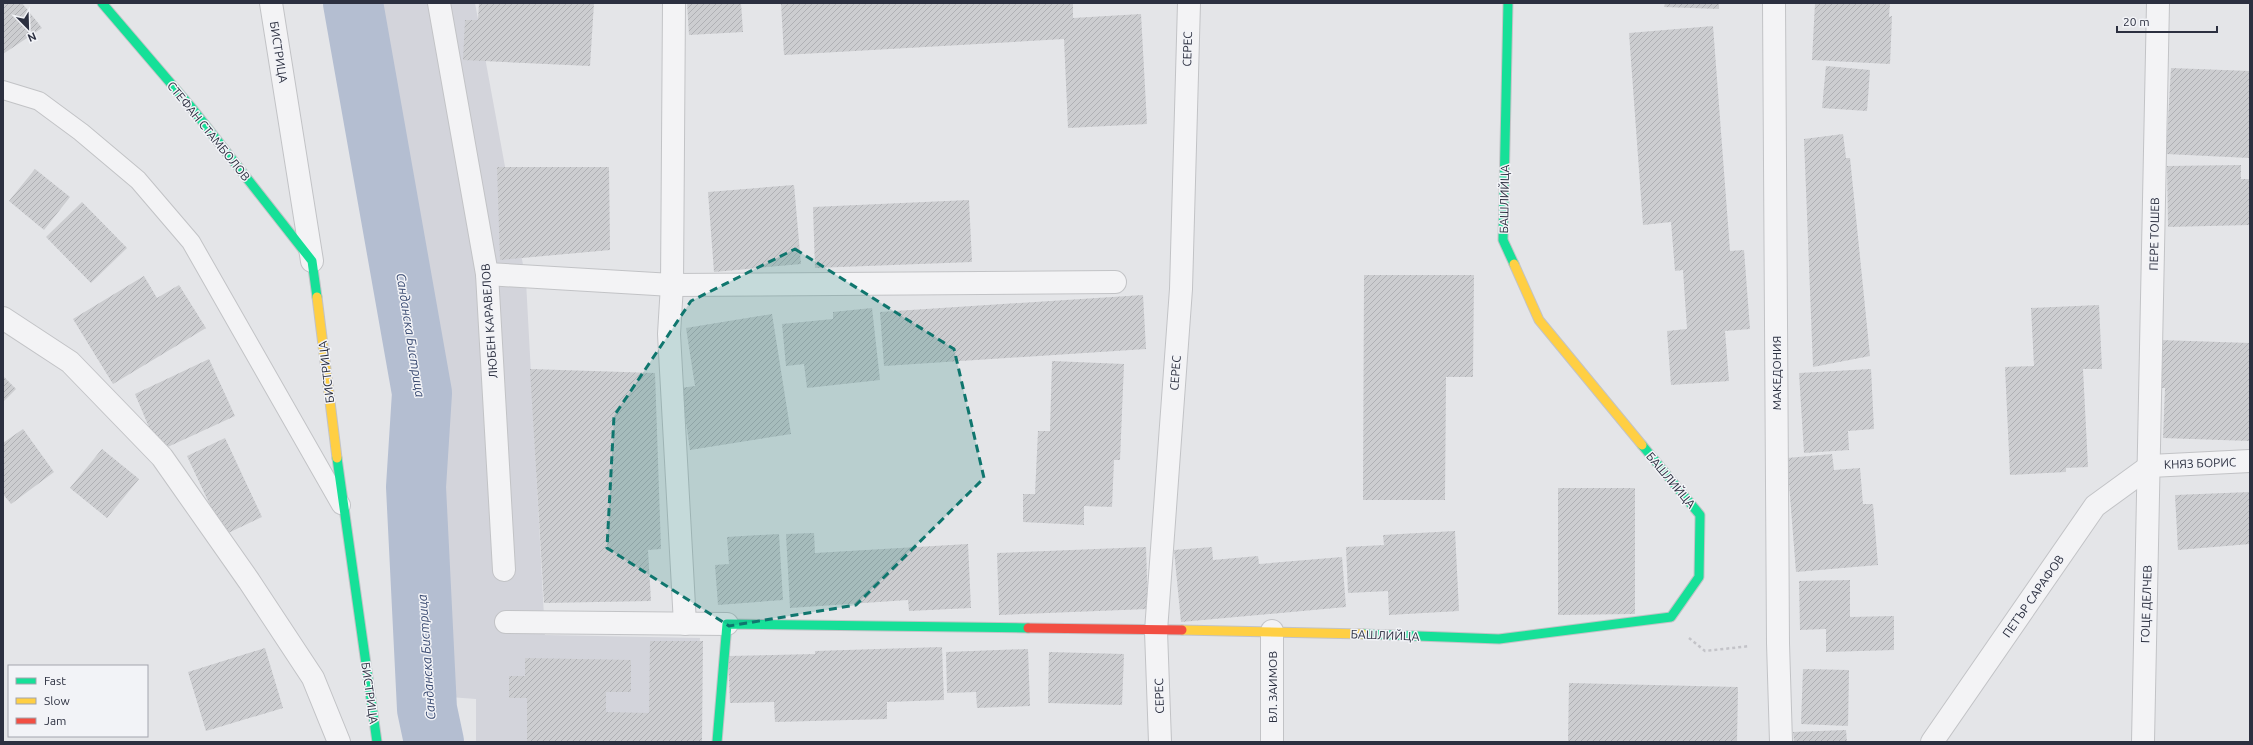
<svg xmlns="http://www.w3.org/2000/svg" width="2253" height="745" viewBox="0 0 2253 745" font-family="Ubuntu,sans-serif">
	<defs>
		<pattern id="building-hatch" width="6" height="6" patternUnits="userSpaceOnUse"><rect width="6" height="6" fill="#cccdd0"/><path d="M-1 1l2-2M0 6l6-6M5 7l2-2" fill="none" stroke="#afb0b4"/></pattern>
	</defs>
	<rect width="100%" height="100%" fill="#e4e5e8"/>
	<path fill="#d3d4db" d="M 381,3 L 475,3 L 526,281 L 545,635 L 700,638 L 691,742 L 476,742 L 476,699 L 436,696 L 428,272 Z"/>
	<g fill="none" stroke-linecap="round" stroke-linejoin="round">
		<path stroke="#b4bed1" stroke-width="60" d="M 353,3 L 422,393 L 416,487 L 427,709 L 434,742"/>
	</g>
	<g fill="url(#building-hatch)">
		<path d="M 3,3 L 22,3 L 42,28 L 3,54 Z"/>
		<path d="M 479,3 L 594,3 L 590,66 L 463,60 L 465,20 L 478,20 Z"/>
		<path d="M 687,3 L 741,3 L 743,32 L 689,35 Z"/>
		<path d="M 781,3 L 1073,3 L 1073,18 L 1141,14 L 1147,124 L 1068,128 L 1064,39 L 784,55 Z"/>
		<path d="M 1665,3 L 1719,3 L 1719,9 L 1664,7 Z"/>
		<path d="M 1815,3 L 1890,3 L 1889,17 L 1892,16 L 1890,64 L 1812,60 Z"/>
		<path d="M 1713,26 L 1730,251 L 1744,250 L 1750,329 L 1725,331 L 1729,381 L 1671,385 L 1667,331 L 1687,329 L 1683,270 L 1675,271 L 1671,222 L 1643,225 L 1629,33 Z"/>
		<path d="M 1826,66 L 1870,70 L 1867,111 L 1822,108 Z"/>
		<path d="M 2171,68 L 2250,71 L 2250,158 L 2166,154 Z"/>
		<path d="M 1843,134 L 1846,158 L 1850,158 L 1870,356 L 1813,367 L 1804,139 Z"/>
		<path d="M 2241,165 L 2241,179 L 2250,179 L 2250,225 L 2168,227 L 2167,166 Z"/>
		<path d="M 497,167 L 609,167 L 610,250 L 500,260 Z"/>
		<path d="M 35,169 L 70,197 L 44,230 L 9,201 Z"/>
		<path d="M 794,185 L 801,264 L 714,272 L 708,192 Z"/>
		<path d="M 969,200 L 972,262 L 815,268 L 813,207 Z"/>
		<path d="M 82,202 L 127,248 L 91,283 L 46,237 Z"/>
		<path d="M 1364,275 L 1474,275 L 1473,377 L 1446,377 L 1445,500 L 1363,500 Z"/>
		<path d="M 144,276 L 157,298 L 179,285 L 206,328 L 113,384 L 73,319 Z"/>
		<path d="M 1143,295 L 1146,349 L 884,366 L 880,312 Z"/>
		<path d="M 2099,305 L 2102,369 L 2083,369 L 2088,467 L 2066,468 L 2066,472 L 2010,475 L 2005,367 L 2034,366 L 2031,308 Z"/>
		<path d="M 872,308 L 880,380 L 807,388 L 804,364 L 786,366 L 782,324 L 833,319 L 833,312 Z"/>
		<path d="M 772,314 L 791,434 L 690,450 L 681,388 L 695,386 L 686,328 Z"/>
		<path d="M 2160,340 L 2250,343 L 2250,441 L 2163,438 L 2165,388 L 2158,388 Z"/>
		<path d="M 209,359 L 235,416 L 159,451 L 135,394 Z"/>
		<path d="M 1052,361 L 1124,364 L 1120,460 L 1114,460 L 1112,507 L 1084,506 L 1084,525 L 1023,522 L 1023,494 L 1035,494 L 1038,431 L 1050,431 Z"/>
		<path d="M 530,369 L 655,373 L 661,549 L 648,550 L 651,601 L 544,603 Z"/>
		<path d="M 1871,369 L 1874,429 L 1848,431 L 1849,450 L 1804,453 L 1799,373 Z"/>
		<path d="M 3,376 L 16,389 L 3,402 Z"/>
		<path d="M 23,429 L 54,472 L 11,504 L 3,494 L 3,443 Z"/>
		<path d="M 225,438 L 262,517 L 224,535 L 187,456 Z"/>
		<path d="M 102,449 L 139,479 L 107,518 L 70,488 Z"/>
		<path d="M 1832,454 L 1834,470 L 1860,468 L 1863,504 L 1873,504 L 1878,565 L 1796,572 L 1787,458 Z"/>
		<path d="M 1558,488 L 1635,488 L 1635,614 L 1558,615 Z"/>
		<path d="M 2250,492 L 2250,544 L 2178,550 L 2175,495 Z"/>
		<path d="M 1455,531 L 1459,611 L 1389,615 L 1388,591 L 1348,593 L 1346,547 L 1384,545 L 1383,535 Z"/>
		<path d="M 814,533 L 815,553 L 968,544 L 971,608 L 909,611 L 908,600 L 790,608 L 786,534 Z"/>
		<path d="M 779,534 L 783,600 L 718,605 L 715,565 L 729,564 L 727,537 Z"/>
		<path d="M 1146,547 L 1148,609 L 999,615 L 997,553 Z"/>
		<path d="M 1212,547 L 1213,560 L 1258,556 L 1259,564 L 1342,557 L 1346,607 L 1181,622 L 1174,550 Z"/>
		<path d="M 1850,580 L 1850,617 L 1894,616 L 1894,650 L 1826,652 L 1826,629 L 1800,630 L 1799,581 Z"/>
		<path d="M 650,641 L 703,641 L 702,742 L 527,742 L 527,698 L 509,698 L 509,676 L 525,676 L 525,658 L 631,660 L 631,692 L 606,692 L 606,712 L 649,713 Z"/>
		<path d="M 942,647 L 944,700 L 887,702 L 887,719 L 775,722 L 774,702 L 730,703 L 728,656 L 815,654 L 815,651 Z"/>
		<path d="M 265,648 L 283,708 L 206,731 L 188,672 Z"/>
		<path d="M 1028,649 L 1030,706 L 977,708 L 976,692 L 947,693 L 946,652 Z"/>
		<path d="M 1049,652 L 1124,654 L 1122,705 L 1048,703 Z"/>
		<path d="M 1803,669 L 1849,670 L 1848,726 L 1801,724 Z"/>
		<path d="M 1569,683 L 1738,687 L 1737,742 L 1568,742 Z"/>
		<path d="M 1846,730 L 1847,742 L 1794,742 L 1793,732 Z"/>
	</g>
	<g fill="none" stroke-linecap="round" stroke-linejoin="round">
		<g stroke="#c2c3c6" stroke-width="20">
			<path id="lane" d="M 3,90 L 39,101 L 81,132 L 138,180 L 191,242 L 341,505"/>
		</g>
		<g stroke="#c2c3c6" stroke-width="24">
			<g id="street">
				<path d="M 271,3 L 312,261"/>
				<path d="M 439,3 L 487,274 L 504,570"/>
				<path d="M 674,3 L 672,285 L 669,334 L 685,624"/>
				<path d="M 1774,3 L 1778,643 L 1781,742"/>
				<path d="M 487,274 L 672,285 L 1115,282"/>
				<path d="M 3,318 L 70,362 L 162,457 L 249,581 L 313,678 L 339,742"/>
				<path d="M 2150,466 L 2250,461"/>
				<path d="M 506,622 L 727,624"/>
				<path d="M 1160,742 L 1156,631 L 1181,289 L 1189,3"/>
				<path d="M 1272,742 L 1272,631"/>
				<path d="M 1932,742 L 2095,506 L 2150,466"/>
				<path d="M 2143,742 L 2158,3"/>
			</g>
		</g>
		<g stroke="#c2c3c6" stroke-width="11">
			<g id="fast">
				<path d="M 102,3 L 191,107 L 312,261 L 317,297"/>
				<path d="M 1508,3 L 1503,240 L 1514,264"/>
				<path d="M 337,458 L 377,742"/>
				<path d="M 1363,634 L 1499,639 L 1671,617 L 1699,577 L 1700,515 L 1642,445"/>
				<path d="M 717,742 L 727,624 L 1028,628"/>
			</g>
		</g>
		<g stroke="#c2c3c6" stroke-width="11">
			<g id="slow">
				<path d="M 1514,264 L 1539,320 L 1642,445"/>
				<path d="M 317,297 L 337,458"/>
				<path d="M 1182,630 L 1363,634"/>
			</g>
		</g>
		<g stroke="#c2c3c6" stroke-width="11">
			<path id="jam" d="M 1028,628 L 1182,630"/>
		</g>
		<path stroke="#c3c3c8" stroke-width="2.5" stroke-dasharray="3 3" stroke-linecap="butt" d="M 1689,638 L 1705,651 L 1750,646"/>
		<use href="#lane" stroke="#f3f3f5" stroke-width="18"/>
		<use href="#street" stroke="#f3f3f5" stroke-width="22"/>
		<use href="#fast" stroke="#16e098" stroke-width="9"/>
		<use href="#slow" stroke="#ffcf43" stroke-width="9"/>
		<use href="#jam" stroke="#f24e42" stroke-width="9"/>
	</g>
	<path fill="#0f766e" fill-opacity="0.2" stroke="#0f766e" stroke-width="3" stroke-dasharray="8 5" stroke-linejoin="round" d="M 795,249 L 954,349 L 984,478 L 856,605 L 729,626 L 607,548 L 614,416 L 691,301 Z"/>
	<g text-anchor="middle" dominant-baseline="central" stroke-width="3" stroke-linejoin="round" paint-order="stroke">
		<g font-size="12" fill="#2c3040" stroke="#f2f3f7">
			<text transform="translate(1187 49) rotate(-88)">СЕРЕС</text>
			<text transform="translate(279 52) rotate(81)">БИСТРИЦА</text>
			<text transform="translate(209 131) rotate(51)">СТЕФАН СТАМБОЛОВ</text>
			<text transform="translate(1504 199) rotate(-89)">БАШЛИЙЦА</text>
			<text transform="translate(2154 234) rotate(-89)">ПЕРЕ ТОШЕВ</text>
			<text transform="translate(489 321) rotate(-94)">ЛЮБЕН КАРАВЕЛОВ</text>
			<text transform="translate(326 372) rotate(-97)">БИСТРИЦА</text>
			<text transform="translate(1175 373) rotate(-86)">СЕРЕС</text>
			<text transform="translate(1776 373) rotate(-90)">МАКЕДОНИЯ</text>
			<text transform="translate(2200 463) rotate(-2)">КНЯЗ БОРИС</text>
			<text transform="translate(1671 480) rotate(50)">БАШЛИЙЦА</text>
			<text transform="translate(2033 596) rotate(-55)">ПЕТЪР САРАФОВ</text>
			<text transform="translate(2146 604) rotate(-88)">ГОЦЕ ДЕЛЧЕВ</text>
			<text transform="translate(1385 635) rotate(2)">БАШЛИЙЦА</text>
			<text transform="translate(1272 687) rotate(-90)">ВЛ. ЗАИМОВ</text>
			<text transform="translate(370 693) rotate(82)">БИСТРИЦА</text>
			<text transform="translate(1159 696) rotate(-92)">СЕРЕС</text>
		</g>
		<g font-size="13" font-style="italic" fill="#394a71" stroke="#f2f3f7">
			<text transform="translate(411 335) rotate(81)">Санданска Бистрица</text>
			<text transform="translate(426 657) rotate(-94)">Санданска Бистрица</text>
		</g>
	</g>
	<rect width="2253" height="745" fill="none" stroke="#2c3040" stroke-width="8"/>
	<rect x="8" y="665" width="140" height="72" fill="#f2f3f7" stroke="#a3a5ae"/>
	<rect x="16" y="678" width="20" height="6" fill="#16e098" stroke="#a3a5ae"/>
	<text x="44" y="685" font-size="12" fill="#2c3040">Fast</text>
	<rect x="16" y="698" width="20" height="6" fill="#ffcf43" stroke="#a3a5ae"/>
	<text x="44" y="705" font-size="12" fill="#2c3040">Slow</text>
	<rect x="16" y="718" width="20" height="6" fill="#f24e42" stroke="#a3a5ae"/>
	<text x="44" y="725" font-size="12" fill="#2c3040">Jam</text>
	<g transform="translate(28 28) rotate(157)" stroke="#f2f3f7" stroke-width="3" paint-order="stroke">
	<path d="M0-3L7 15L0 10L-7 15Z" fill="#2c3040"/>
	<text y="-6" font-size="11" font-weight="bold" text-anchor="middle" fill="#2c3040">N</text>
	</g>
	<path d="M2117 26v6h100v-6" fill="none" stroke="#2c3040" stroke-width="2"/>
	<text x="2123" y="26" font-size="12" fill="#2c3040" stroke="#f2f3f7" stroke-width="3" paint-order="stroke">20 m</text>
</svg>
